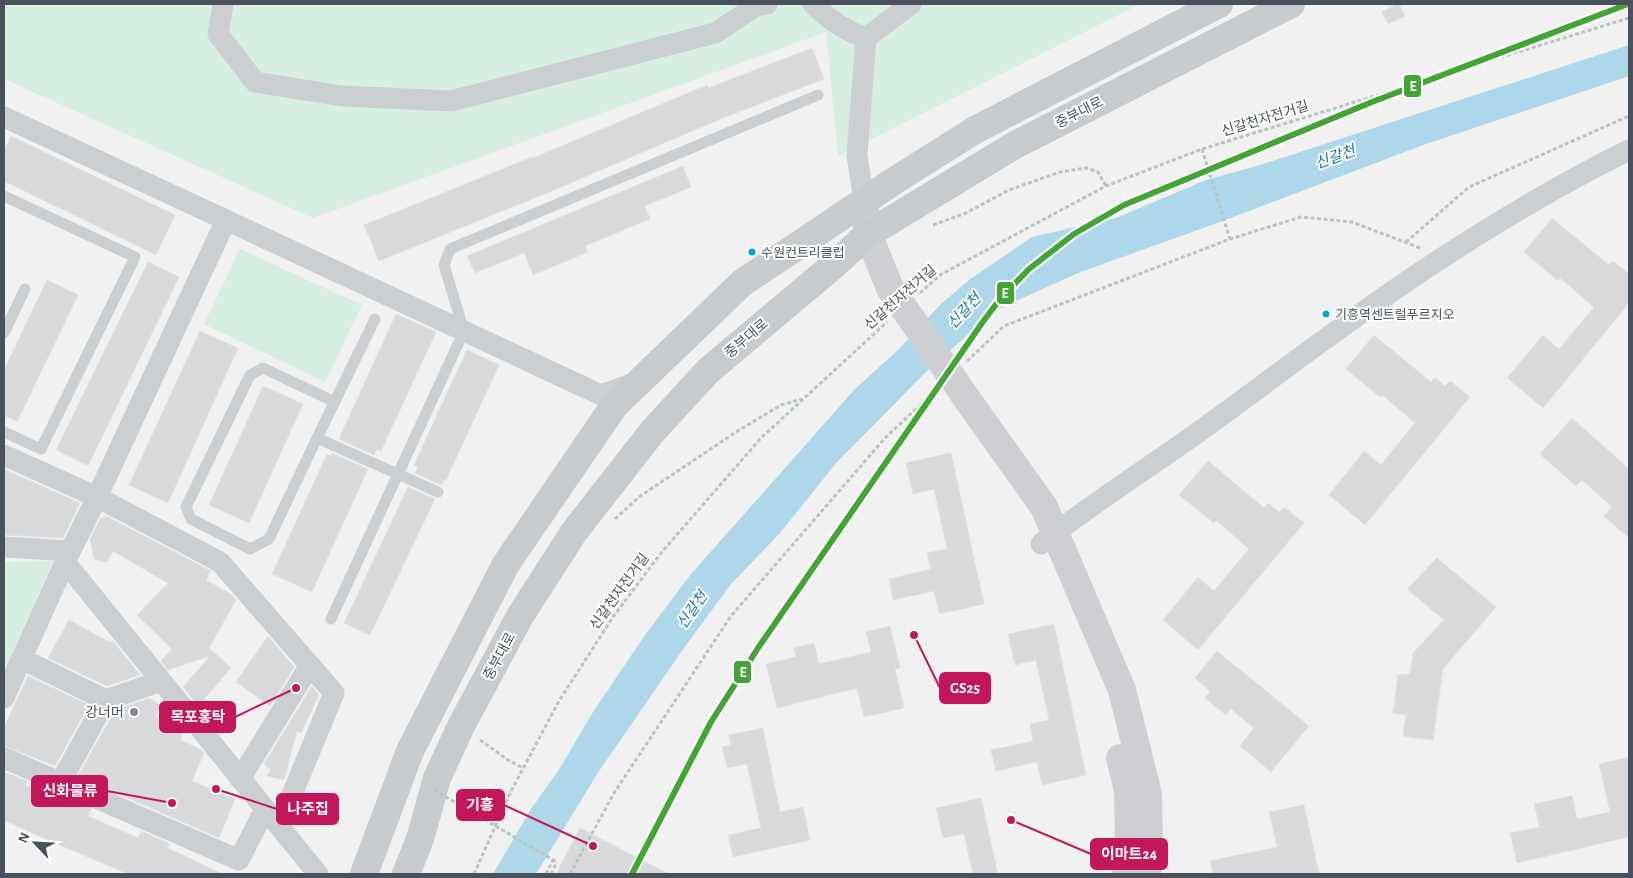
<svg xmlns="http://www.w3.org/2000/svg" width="1633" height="878" font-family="'Alegreya Sans','Noto Sans KR',sans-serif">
<rect width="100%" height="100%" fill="#f1f1f1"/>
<!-- green -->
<path fill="#d7eee2" d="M4,4H1140L838,156L826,32L313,218L4,79Z
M240,249L362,305L325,382L204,324Z
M53,561L4,672V562Z"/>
<!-- water -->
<path fill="#aed8e9" d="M1629,45V76L1426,144L1220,222L1078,273L996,310L929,369L837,462L780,533L731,584L684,648L599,771L536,874H493L531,809L560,768L593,712L645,635L691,574L855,389L899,349L941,304L969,280L1032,237L1116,218L1206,180L1257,166Z"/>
<!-- building -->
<path fill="#d8d9db" stroke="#e2e2e3" d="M1397,4H1399L1405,16L1388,24L1382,12Z
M812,48L824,79L723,118L547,193L379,261L364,225L532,157L533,158L707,85L708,88Z
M11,136L175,215L156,255L4,181V151Z
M683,166L691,187L645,206L650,219L585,246L588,252L533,275L524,253L475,273L467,256Z
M1552,218L1609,265L1613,261L1629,274V303L1543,408L1507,378L1543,335L1559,349L1594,307L1560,278L1558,281L1524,252Z
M148,262L179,277L88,466L56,450Z
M47,280L78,295L17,422L4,415V370Z
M396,314L436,332L381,451L377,449L374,455L339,439Z
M200,331L238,348L168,503L129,485Z
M1374,335L1431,382L1435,377L1445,386L1450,381L1470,397L1365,525L1329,495L1364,451L1381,465L1415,423L1382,395L1380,397L1346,369Z
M467,350L499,365L446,480L444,479L441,485L415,473L418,467L414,465Z
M263,386L303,404L249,523L209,505Z
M1572,418L1629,469V538L1604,516L1612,507L1582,480L1576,486L1540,454Z
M332,453L368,469L312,592L272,574L327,454L331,456Z
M951,453L984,604L939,614L934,591L893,600L889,579L931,569L927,553L947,549L934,489L913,494L906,463Z
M1208,461L1264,508L1268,503L1279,512L1284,507L1304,523L1198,650L1163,620L1198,577L1214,591L1249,549L1216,520L1214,523L1179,495Z
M4,469L80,503L63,538L4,535Z
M408,487L435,499L370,635L344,623Z
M106,516L211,571L206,580L231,594L236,600L209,648L231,668L198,706L183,687L210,656L168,670L161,661L172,649L137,615L168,583L113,551L107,562L94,559L90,539L100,519Z
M1437,558L1496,607L1443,669L1433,740L1403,736L1406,715L1393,713L1398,675L1410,674L1413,653L1444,620L1407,589Z
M69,620L111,643L112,640L140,675L107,686L48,658Z
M1054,624L1086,775L1042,785L1037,762L996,771L991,750L1033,741L1030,724L1049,720L1036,660L1015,665L1008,634Z
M890,626L900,668L895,669L904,708L864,717L857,688L777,708L766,664L796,657L794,648L814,643L819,664L871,652L866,632Z
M268,636L294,667L270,706L236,682Z
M1217,651L1309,726L1271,772L1240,746L1254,728L1231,709L1226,715L1205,698L1210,691L1195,678Z
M28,676L89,705L55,766L4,746V728Z
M312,686L319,695L301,733L297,731L284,780L267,776L271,770L264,764Z
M149,698L161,706L155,717L184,729L180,740L200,749L204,753L192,781L235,799L219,838L78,776L115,710Z
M763,728L780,812L803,807L810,840L733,857L728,835L761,828L747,764L727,768L722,747L731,745L729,735Z
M1629,757V837L1517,863L1510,833L1540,827L1534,804L1572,796L1577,819L1610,812L1599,764Z
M4,772L27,781L25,785L61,802L63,797L91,809L88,816L138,838L141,831L170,844L168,848L222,874H128L34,834L4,820Z
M981,798L998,874H973L964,834L943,838L936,808Z
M1304,805L1319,874H1213L1210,861L1277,847L1269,812Z
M580,828L669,874H556Z"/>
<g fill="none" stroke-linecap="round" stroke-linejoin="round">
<!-- path -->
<path stroke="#bac5c2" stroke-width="3" stroke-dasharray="4 2.5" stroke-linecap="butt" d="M1202,149L1230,239
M933,225L966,213L1009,190L1060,172L1086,168L1098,172L1106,186
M1406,242L1469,187L1629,116
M920,293L940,275L1106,186L1202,149L1629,18
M967,361L1004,326L1230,239L1301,217L1352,222L1420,248
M615,519L639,497L736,432L781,405L802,399
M480,740L508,760L523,768
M474,874L510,793L559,701L613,617L661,553L761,438L887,322
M546,874L553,860
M551,874L557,862
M570,874L614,793L731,616L885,438L935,391"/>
<!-- lane -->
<path stroke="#cccfd1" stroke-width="11" d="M4,196L135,257L41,449L4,432
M375,319L317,438L438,492
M4,333L25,289
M317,438L269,539L250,549L191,519L186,507L250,375L263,368L335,402
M331,619L464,331L444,265L450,249L818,95"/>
<!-- street -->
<path stroke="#cccfd1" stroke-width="21" d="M223,4L218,34L255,82L342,96L451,101L715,33L756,6L767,4
M813,4C828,19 846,31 866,38
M4,117L226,220
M864,201L857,155L866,38L911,4
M4,455L97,497L220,562L334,693L279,826
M1041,544C1095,501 1155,464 1211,423C1249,396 1286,367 1324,340C1419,270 1524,202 1629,150
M4,547L70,551
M65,562L97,497L226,220L601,395L635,383
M22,659L106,700L60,783
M4,698L65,562L318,874
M106,700L161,681
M4,758L239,860L265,809
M240,779L310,665"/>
<!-- secondary -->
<path stroke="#cdcfd2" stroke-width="28" d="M864,201L868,234L890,288
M974,409L1044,507L1122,690L1148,794L1149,856L1147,874
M1120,758L1128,790L1129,848L1126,874"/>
<!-- primary -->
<path stroke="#c8cbce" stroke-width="28" d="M364,874L410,751L506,564L614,406L742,283L894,181L975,130L1219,4
M406,874L420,839L437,778L461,726L520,616L574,532L652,432L708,371L834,265L868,234L1015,145L1291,4"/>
<!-- path-bridge -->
<path stroke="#bac5c2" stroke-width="3" stroke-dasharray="4 2.5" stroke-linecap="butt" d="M434,790L557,862"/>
<!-- secondary-bridge -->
<path stroke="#cdcfd2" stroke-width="28" d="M890,288L974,409"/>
<defs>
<path id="rail-1" d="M632,874L711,722L758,648L982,323L1000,299L1029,269L1074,234L1124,205L1372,102L1628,4"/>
</defs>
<!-- rail-1 casing -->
<use href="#rail-1" stroke="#fff" stroke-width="10"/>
<!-- rail-1 -->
<use href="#rail-1" stroke="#44a436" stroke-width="6"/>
</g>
<!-- markers -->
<g fill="#00a9ce" stroke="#fff" stroke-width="2">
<circle cx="752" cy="252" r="4.5"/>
<circle cx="1326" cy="314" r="4.5"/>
</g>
<circle fill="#848990" stroke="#fff" stroke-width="2" cx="134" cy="712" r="5"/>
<g text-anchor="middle" stroke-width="4" stroke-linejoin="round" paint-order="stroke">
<!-- bus labels -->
<g font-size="13" fill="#49515c" stroke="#fff" text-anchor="start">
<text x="761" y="257">수원컨트리클럽</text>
<text x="1335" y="319">기흥역센트럴푸르지오</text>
</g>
<!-- street labels -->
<g font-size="14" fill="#49515c" stroke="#fff">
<text transform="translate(1079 112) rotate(-27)" y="5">중부대로</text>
<text transform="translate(1265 118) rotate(-17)" y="5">신갈천자전거길</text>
<text transform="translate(900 297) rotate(-41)" y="5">신갈천자전거길</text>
<text transform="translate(746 338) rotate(-40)" y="5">중부대로</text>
<text transform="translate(619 591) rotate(-54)" y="5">신갈천자전거길</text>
<text transform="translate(499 656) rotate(-62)" y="5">중부대로</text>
</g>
<!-- poi labels -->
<g font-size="14" fill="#49515c" stroke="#fff" text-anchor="end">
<text x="124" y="717">강너머</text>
</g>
<!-- water labels -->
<g font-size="15" font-style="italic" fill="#1877a0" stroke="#fff">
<text transform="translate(1335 157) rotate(-20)" y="5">신갈천</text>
<text transform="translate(964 311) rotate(-47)" y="5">신갈천</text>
<text transform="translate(692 610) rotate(-55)" y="5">신갈천</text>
</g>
</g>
<!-- callouts -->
<path fill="none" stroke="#c2185b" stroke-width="2" d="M914 635L940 688M296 688L235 717M172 803L107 791M593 846L504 805M216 789L277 809M1011 820L1091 854"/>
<g fill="#c2185b" stroke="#fff" stroke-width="2">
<circle cx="914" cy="635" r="5"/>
<circle cx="296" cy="688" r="5"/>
<circle cx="172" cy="803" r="5"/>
<circle cx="593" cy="846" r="5"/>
<circle cx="216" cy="789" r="5"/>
<circle cx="1011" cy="820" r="5"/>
</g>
<g fill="#c2185b" stroke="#c2185b" stroke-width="2">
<rect x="940" y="673" width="50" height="30" rx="5"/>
<rect x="160" y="702" width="75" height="30" rx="5"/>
<rect x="32" y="776" width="75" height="30" rx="5"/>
<rect x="457" y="790" width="47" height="30" rx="5"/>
<rect x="277" y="794" width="61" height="30" rx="5"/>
<rect x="1091" y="839" width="76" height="30" rx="5"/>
</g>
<g font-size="15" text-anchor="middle" font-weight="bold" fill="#fff">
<text x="965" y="693">GS25</text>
<text x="198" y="722">목포홍탁</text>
<text x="70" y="796">신화물류</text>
<text x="480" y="810">기흥</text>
<text x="308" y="814">나주집</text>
<text x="1129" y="859">이마트24</text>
</g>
<g stroke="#fff" stroke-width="2">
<rect x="1403" y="74" width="19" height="24" rx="5" fill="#44a436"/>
<rect x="996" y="281" width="19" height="24" rx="5" fill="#44a436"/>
<rect x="733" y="660" width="19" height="24" rx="5" fill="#44a436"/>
</g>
<g font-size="14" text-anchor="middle" font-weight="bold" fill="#fff">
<text x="1413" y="91">E</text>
<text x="1005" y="298">E</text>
<text x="743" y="677">E</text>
</g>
<!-- border -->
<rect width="1633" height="878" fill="none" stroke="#49515c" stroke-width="10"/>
<!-- north arrow -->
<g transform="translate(35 843) rotate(295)" stroke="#ffffff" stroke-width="4" paint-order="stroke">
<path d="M0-4L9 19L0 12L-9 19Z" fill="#49515c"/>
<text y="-8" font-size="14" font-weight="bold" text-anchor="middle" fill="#49515c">N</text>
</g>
</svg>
